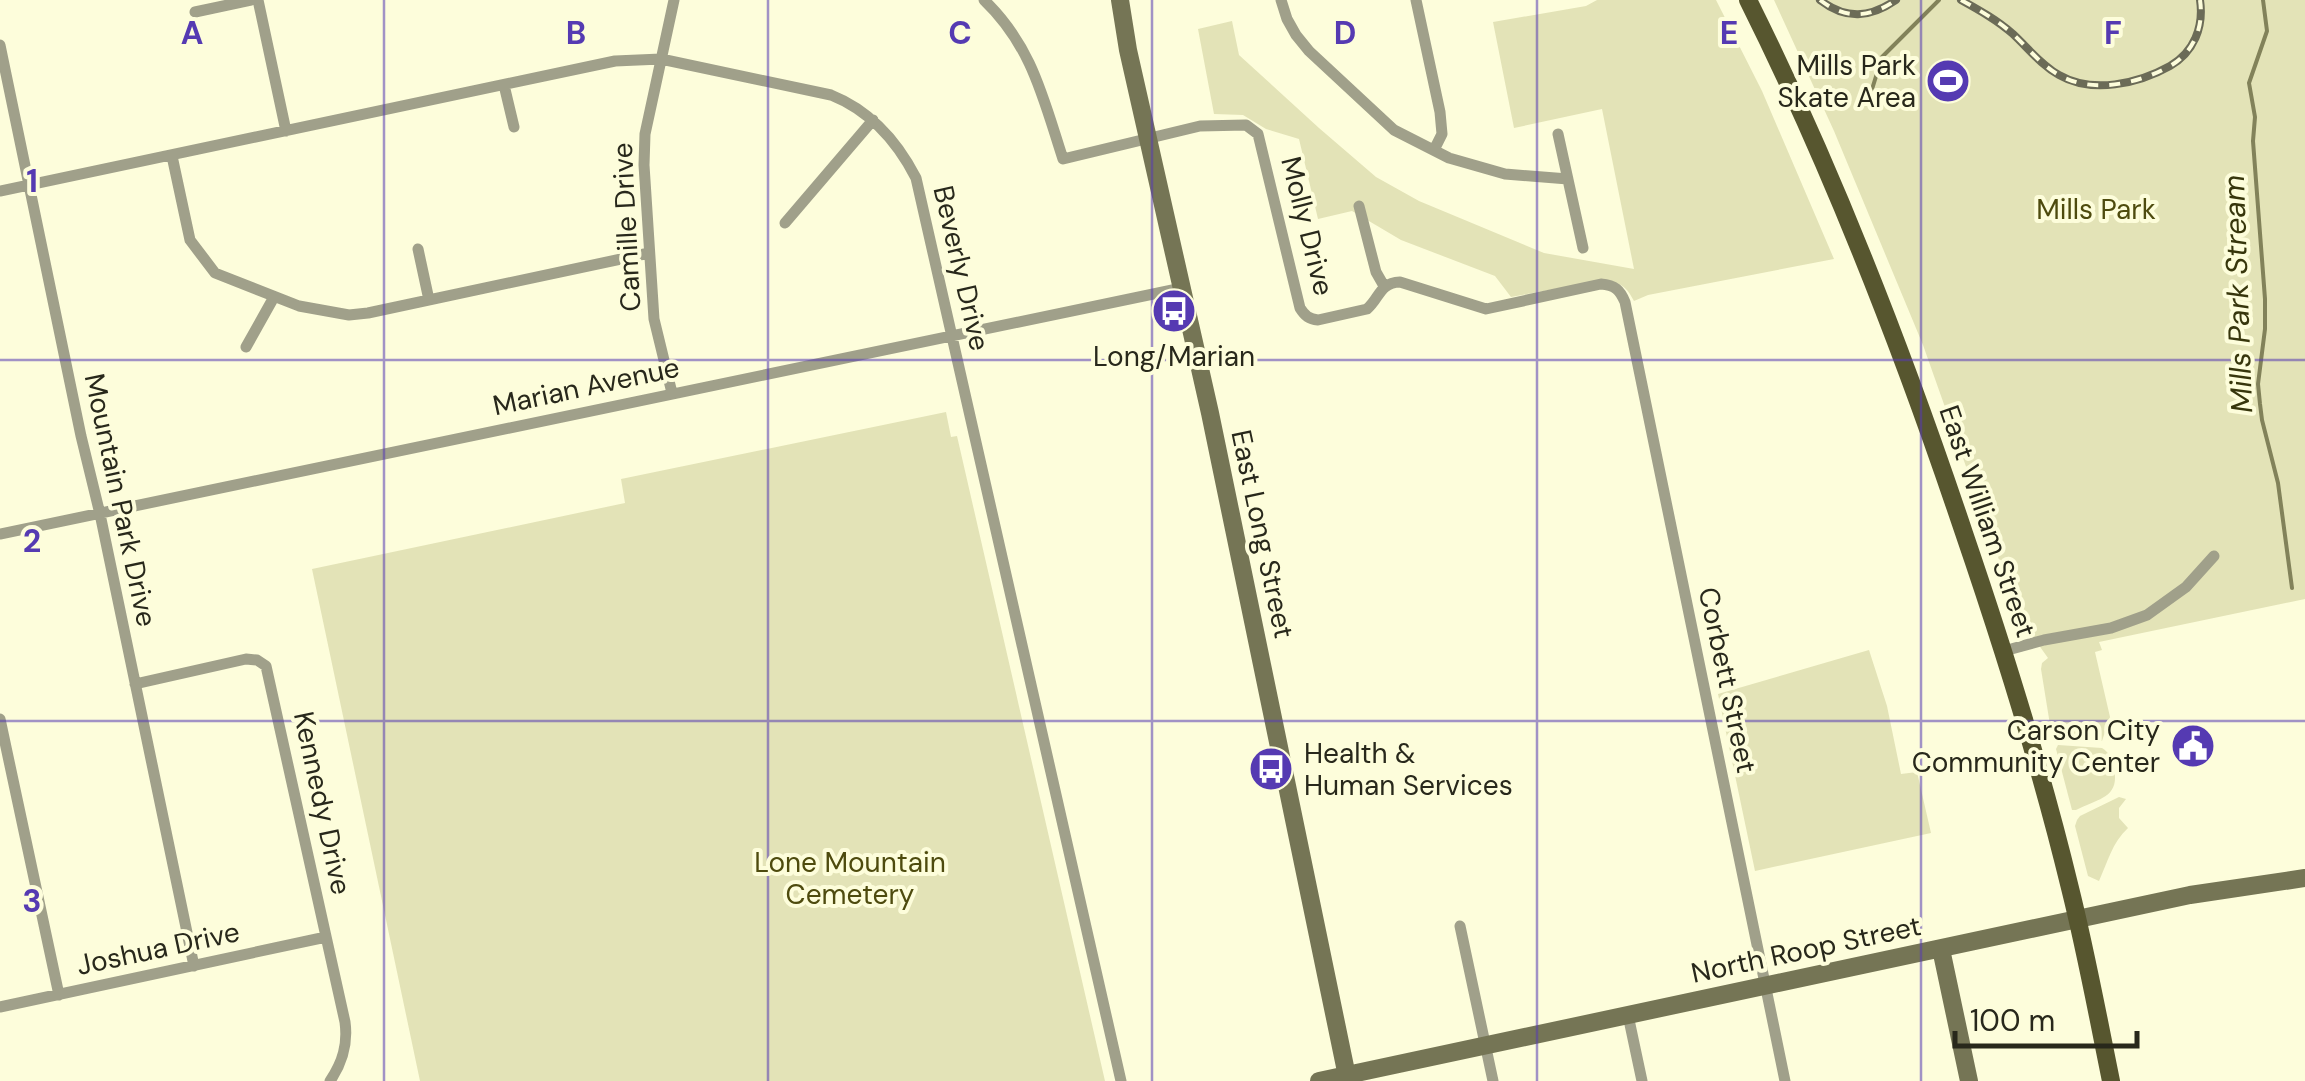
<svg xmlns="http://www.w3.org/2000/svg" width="2305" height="1081" font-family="'DM Sans',sans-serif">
<rect width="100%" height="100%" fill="#fdfddb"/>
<!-- green -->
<path fill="#e3e3b7" d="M1597,0H1716L1762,91L1834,259L1648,295L1634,301C1627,287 1620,282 1604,280L1511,297L1495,276L1401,240L1352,211L1318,219L1299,139L1266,129L1243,115L1214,114L1198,29L1232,21L1239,55L1319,128L1376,177L1419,201L1544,253L1634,269L1602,109L1514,128L1493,22L1586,6Z
M1774,0H2305V599L2099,642L2102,650L2095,652L2110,717L2102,741L2061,740L2051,731L2041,669L2042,663L2048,658L2026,627L2015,605L1923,345L1834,131Z
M946,412L951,437L957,436L1105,1081H420L312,569L625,503L621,479Z
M1869,650L1887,706L1901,774L1917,772L1931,833L1755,871L1718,694Z
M2058,745L2102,748C2111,754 2111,758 2114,768C2120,798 2099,798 2076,810H2072L2056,749Z
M2119,797L2126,799L2119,808V818L2128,828C2112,843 2108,861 2099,881L2088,876L2075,826L2077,820L2080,816Z"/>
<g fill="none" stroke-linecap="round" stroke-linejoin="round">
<!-- stream -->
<path stroke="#82825a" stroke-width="4" d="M2263,0L2267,31L2249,83L2255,117L2253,141L2265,299V329L2258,384L2260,404L2262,420L2278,483L2292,588
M1869,99L1882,57L1939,0"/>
<!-- street -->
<path stroke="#a0a08a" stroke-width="11" d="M258,0L286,131
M984,0C1032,46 1043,98 1063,159L1200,126L1246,125L1258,134L1300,308C1305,316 1309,319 1318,320L1367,309C1380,298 1379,283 1400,282L1486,309L1601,284C1615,285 1620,290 1625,302L1785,1081
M1281,0L1287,19L1296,35L1309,51L1394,130L1449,158L1505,174L1568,179
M1416,0L1440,112L1442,134L1434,150
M195,12L251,0
M0,45L81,436L100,514L194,966
M504,85L514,127
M1558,134L1583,248
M172,156L190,240L215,273L299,306L349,315L368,313L649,253
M0,191L615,61L661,59L831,95C871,111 897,141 916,178L1121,1081
M1359,206L1376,272L1384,286
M785,223L873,120
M418,249L429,300
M246,347L274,297
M672,393L654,319L644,165L645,134L674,0
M0,534L1182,288
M2004,651L2044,640L2111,628L2147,615L2186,587L2214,556
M135,684L246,659L257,660L266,666L345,1022C348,1044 343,1062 330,1081
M0,719L59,995
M1460,926L1493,1081
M0,1007L326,937
M1628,1015L1642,1081"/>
<!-- secondary -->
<path stroke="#757555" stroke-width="18" d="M1120,0L1128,50L1210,413L1348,1081
M1941,949L1969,1081
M1319,1081L2190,895L2305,878"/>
<!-- primary -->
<path stroke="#57562f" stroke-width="18" d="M1748,0C1834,172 1903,351 1964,533C2004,650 2041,768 2070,888C2086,952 2098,1017 2111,1081"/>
<defs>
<path id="rail" d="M1820,0C1846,20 1870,18 1896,0
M1961,0C1979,10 1997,20 2013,34C2028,48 2041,65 2059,75C2092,94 2138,84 2170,66C2194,52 2204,27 2200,0"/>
</defs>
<!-- rail casing -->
<use href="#rail" stroke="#6b6b57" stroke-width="8"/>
<!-- rail -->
<use href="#rail" stroke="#fdfddb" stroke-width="4" stroke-dasharray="11" stroke-linecap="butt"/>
</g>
<!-- grid -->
<path fill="none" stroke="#553ab2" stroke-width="2.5" stroke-opacity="0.55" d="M384,0V1081M768,0V1081M1152,0V1081M1537,0V1081M1921,0V1081M0,360H2305M0,721H2305"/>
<!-- icons -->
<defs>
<symbol id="stadium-disc" viewBox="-11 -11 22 22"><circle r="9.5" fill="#553ab2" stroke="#fdfddb"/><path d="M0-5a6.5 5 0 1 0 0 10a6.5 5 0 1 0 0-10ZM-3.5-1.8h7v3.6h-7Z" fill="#fff"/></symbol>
<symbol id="bus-disc" viewBox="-11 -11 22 22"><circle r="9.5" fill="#553ab2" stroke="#fdfddb"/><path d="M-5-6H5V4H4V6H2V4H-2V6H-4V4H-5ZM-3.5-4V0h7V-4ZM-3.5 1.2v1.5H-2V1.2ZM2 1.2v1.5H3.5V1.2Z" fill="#fff"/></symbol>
<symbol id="civic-disc" viewBox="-11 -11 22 22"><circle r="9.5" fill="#553ab2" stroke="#fdfddb"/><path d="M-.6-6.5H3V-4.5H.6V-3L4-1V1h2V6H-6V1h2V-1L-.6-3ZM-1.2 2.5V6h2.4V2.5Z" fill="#fff"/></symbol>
</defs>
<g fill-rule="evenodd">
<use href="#stadium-disc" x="1923" y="56" width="50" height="50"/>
<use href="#bus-disc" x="1149" y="286" width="50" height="50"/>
<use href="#civic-disc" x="2168" y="721" width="50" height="50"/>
<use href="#bus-disc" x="1246" y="744" width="50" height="50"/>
</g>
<g text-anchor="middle" stroke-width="8" stroke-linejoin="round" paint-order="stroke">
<!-- poi labels -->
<g font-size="28" fill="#28281b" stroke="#fdfddb" text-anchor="end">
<text x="1916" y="75">Mills Park<tspan x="1916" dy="32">Skate Area</tspan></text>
<text x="1174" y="366" text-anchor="middle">Long/Marian</text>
<text x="2160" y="740">Carson City<tspan x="2160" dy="32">Community Center</tspan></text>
<text x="1304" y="763" text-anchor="start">Health &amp;<tspan x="1304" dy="32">Human Services</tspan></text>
</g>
<!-- park labels -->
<g font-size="28" fill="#4e4b0e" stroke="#fdfddb">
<text x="2096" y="219">Mills Park</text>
<text x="850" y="872">Lone Mountain<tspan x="850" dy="32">Cemetery</tspan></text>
</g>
<!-- street labels -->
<g font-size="28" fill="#28281b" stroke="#fdfddb">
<text transform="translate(1308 226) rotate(76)" y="10">Molly Drive</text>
<text transform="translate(626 227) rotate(-93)" y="10">Camille Drive</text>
<text transform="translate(962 268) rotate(77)" y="10">Beverly Drive</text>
<text transform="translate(586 386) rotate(-12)" y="10">Marian Avenue</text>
<text transform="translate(121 500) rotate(78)" y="10">Mountain Park Drive</text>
<text transform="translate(1988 521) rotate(71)" y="10">East William Street</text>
<text transform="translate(1263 534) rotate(78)" y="10">East Long Street</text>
<text transform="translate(1728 680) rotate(78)" y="10">Corbett Street</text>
<text transform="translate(323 803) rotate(78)" y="10">Kennedy Drive</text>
<text transform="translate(158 948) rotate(-12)" y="10">Joshua Drive</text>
<text transform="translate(1806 949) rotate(-12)" y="10">North Roop Street</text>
</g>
<!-- water labels -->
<g font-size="30" font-style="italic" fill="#37360c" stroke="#fdfddb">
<text transform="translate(2238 294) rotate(-92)" y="10">Mills Park Stream</text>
</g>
</g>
<g font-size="32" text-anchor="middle" font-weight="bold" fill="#553ab2" stroke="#fdfddb" stroke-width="8" stroke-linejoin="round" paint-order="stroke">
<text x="192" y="44">A</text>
<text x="576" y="44">B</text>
<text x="960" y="44">C</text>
<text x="1345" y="44">D</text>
<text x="1729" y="44">E</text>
<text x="2113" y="44">F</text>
<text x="32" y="192">1</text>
<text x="32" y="552">2</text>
<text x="32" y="912">3</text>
</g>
<!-- scale -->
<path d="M1955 1031v15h182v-15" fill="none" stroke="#28281b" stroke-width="5"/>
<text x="1970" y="1031" font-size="30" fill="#28281b" stroke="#fdfddb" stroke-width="8" paint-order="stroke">100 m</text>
</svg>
